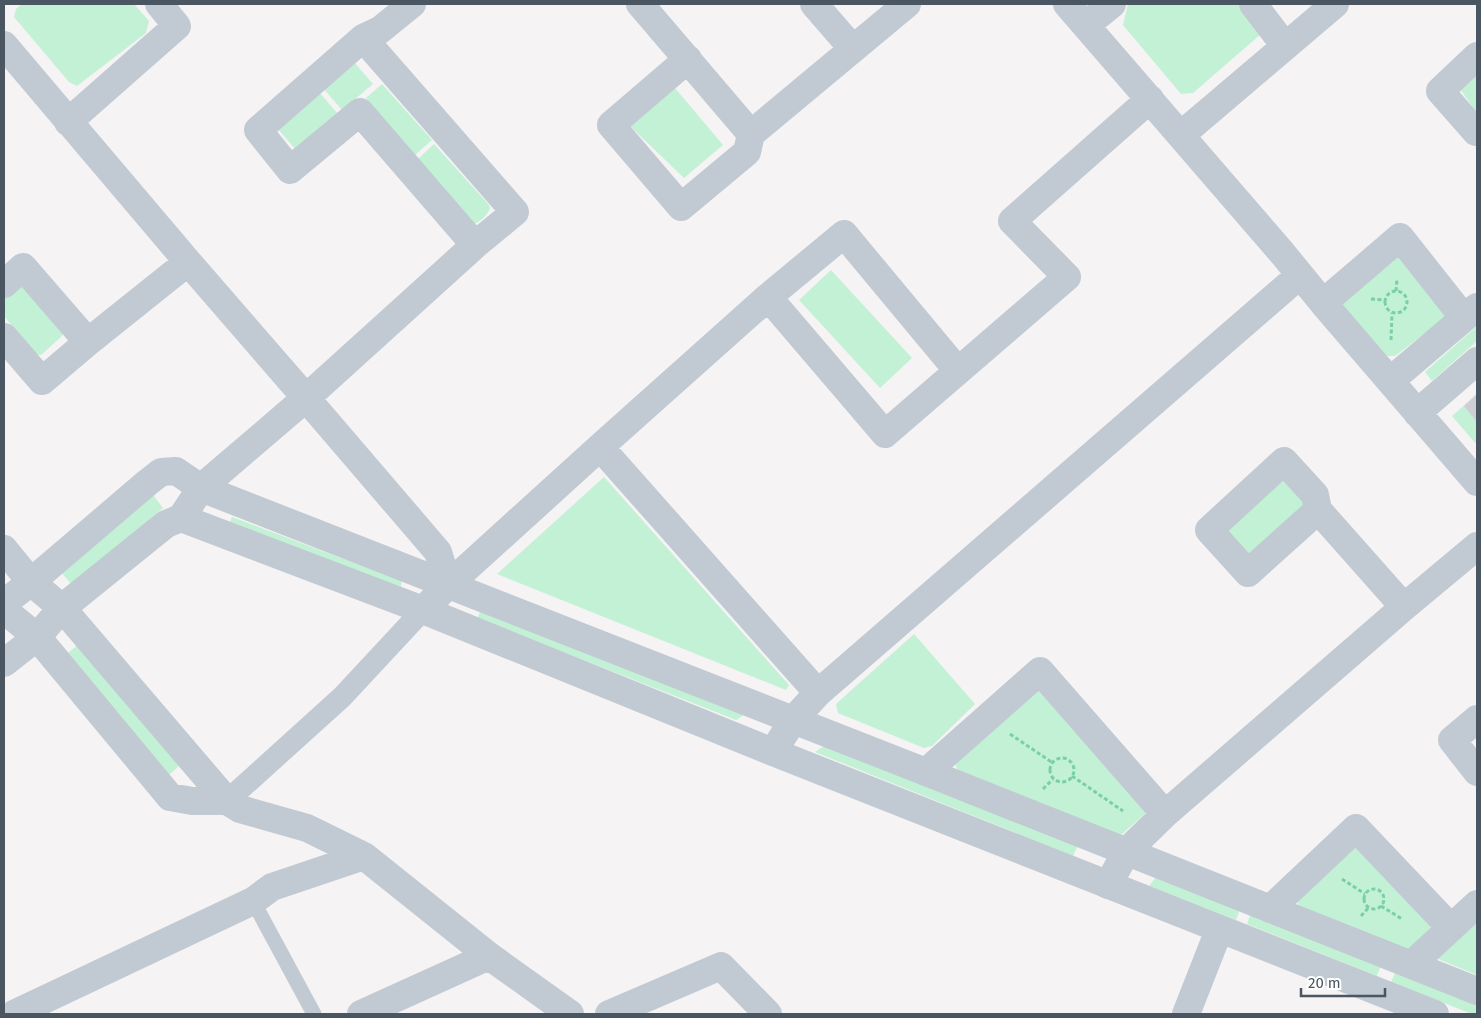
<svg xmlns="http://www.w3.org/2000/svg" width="1481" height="1018" font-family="'Fira Sans',sans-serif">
<rect width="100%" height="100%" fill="#f5f3f3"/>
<!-- green -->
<path fill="#c3f1d5" d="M22,4H134L149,21L146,33L77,86L69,82L14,17L16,9Z
M1128,4H1239L1261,34L1193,93L1181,94L1123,25Z
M354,62L373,84L342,110L323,88Z
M1477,69V110H1475L1460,89Z
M382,84L432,140L415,155L366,98Z
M675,88L723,145L684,178L630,126Z
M319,92L338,114L296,150L277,128Z
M434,144L489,205L490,208C488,215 481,221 474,224L418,159Z
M1394,250L1446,317L1395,356H1387L1342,305L1341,297Z
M831,270L912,358L880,388L799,300Z
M22,283L63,330L62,336L41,355L35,354L4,316V297Z
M1477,326V341L1432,381L1425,372Z
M1477,394V445L1452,416Z
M1278,473L1309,501L1252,561L1221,533Z
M604,477L789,685L786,690L497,574Z
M153,495L163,508L72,585L61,572Z
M232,517L402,581L400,589L229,524Z
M481,610L747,713L736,720L477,618Z
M914,634L975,704L932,746L924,748L838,713L836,704Z
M80,643L181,764L169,775L68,653Z
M1036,686L1151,808L1120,836L957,770L954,757Z
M824,746L1078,845L1073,856L815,752Z
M1352,839L1432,928L1409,950L1299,908L1296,893Z
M1157,876L1240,909L1236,920L1149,886Z
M1251,913L1381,965L1377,976L1247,924Z
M1477,914V975L1438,959Z
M1396,971L1477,1004V1014H1472L1391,982Z"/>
<!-- building -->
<path fill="#cdcfd5" stroke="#d7d9de" d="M1477,394V422L1464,406Z"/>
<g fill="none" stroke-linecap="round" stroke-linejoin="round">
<!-- path -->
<path stroke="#7ad0a6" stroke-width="3" stroke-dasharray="4 2.5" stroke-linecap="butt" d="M1396,291L1397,279
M1385 302a11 11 0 1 1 22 0a11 11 0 1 1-22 0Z
M1371,299L1385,300
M1391,340L1392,313
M1010,734L1053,763
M1050 770a12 12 0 1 1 24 0a12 12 0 1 1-24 0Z
M1072,776L1123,811
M1043,789L1053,779
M1342,879L1365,894
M1364 899a10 10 0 1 1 20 0a10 10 0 1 1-20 0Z
M1381,906L1402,919
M1361,916L1369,907"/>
<!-- service -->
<path stroke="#c1cad2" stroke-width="15" d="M253,901L314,1014"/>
<!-- pedestrian -->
<path stroke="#c1cad2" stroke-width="22" d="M227,801L342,697L423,610"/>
<!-- minor -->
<path stroke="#c1cad2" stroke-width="28" d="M412,4L380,30L363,38L258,130L290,170L360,112L475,245
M640,4L751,134
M814,4L853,49
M1067,4L1283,254L1323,303L1477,482
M1253,4L1285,46
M1086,25L1112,4
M4,45L188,262L306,398L438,552L448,585
M1477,56L1440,91L1476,132L1477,131
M688,59L611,125L681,207L747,152L751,134L907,4
M68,122L177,26L159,4
M1181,135L1335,4
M4,284L23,267L88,342L42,381L4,337
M768,297L844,234L958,371
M1323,303L1400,237L1464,318
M88,342L188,262
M1390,381L1477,307
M1417,413L1477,361
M600,447L818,693
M1318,510L1248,573L1209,530L1284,461L1315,495L1318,510L1404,607
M181,518L201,488L306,398L475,245L515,212L363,38
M4,549L31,582L62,608L227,801L240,809L307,828L364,856L489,956L570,1014
M4,610L37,637L170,797L192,801H227
M423,610L448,585L600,447L768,297L885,434L1067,277L1012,221L1150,99
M1477,719L1452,740L1477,772
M773,752L793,720L818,693L1300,275
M926,772L1040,671L1165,814
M1108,885L1126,852L1165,814L1404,607L1477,546
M1270,909L1356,828L1451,928
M1412,964L1477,904
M14,1014L253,901L272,887L364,856
M361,1014L489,956
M609,1014L721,966L768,1014
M1186,1014L1219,930"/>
<!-- tertiary -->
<path stroke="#c1cad2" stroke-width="28" d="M4,603L31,582L147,483L161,472L176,471L201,488L926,772L1477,991
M4,663L37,637L62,608L166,524L181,518L423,610L773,752L1435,1014"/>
</g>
<!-- border -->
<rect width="1481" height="1018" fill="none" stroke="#4a5661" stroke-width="10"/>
<!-- scale -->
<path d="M1301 988v8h84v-8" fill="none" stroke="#4a5661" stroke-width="2.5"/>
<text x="1308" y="988" font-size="15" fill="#4a5661" stroke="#ffffff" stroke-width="4" paint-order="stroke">20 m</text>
</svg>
